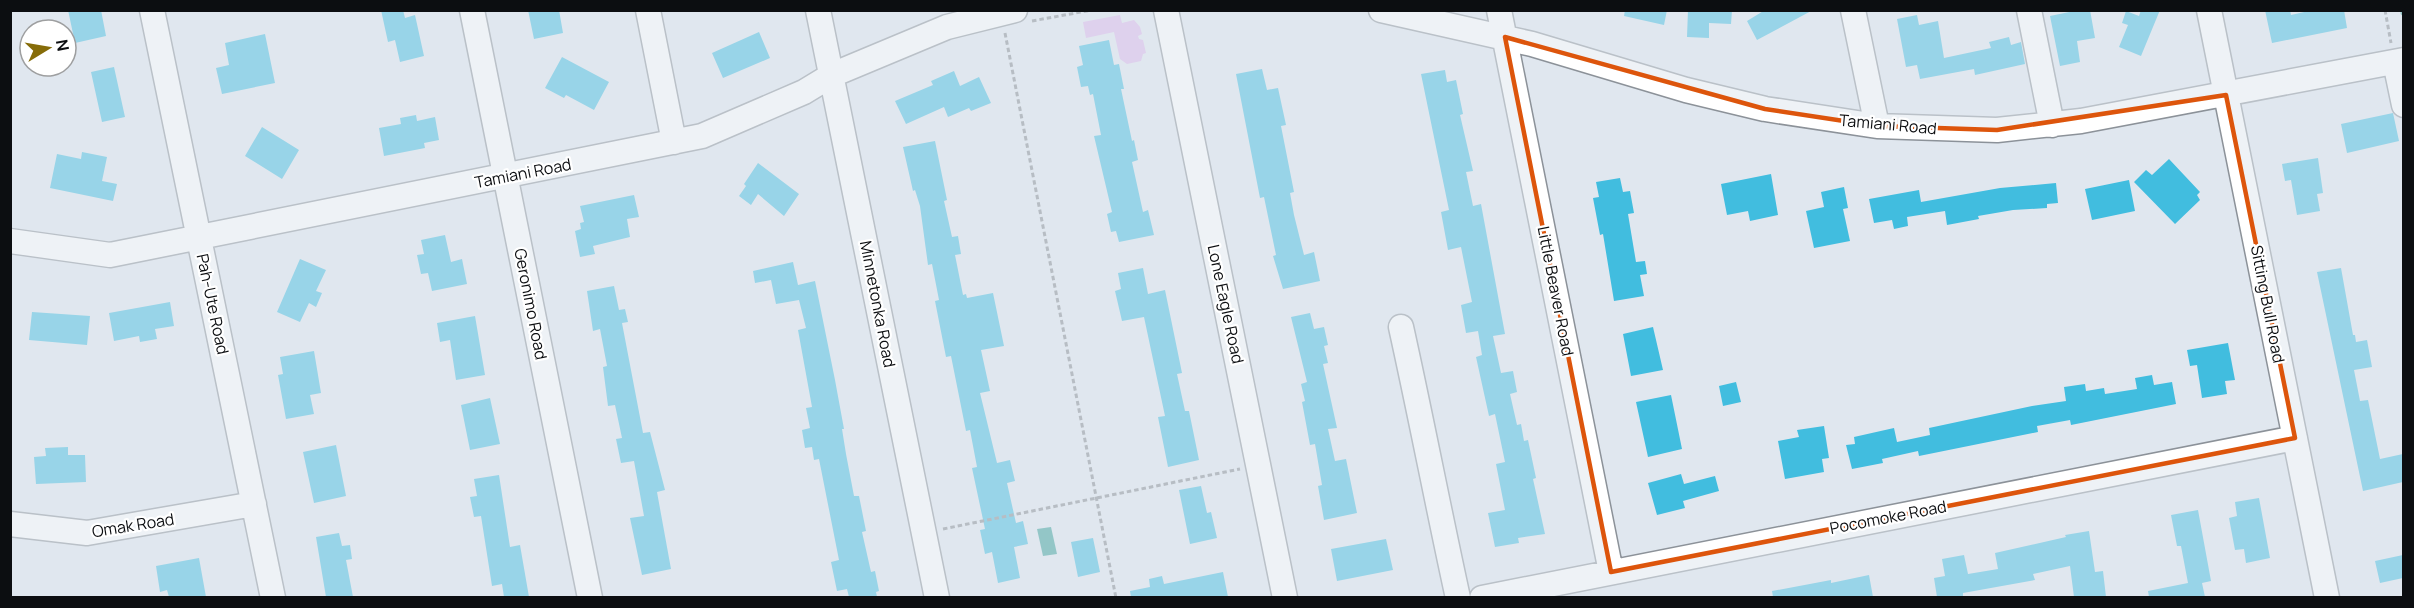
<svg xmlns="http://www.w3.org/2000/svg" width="2414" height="608" font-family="Manrope,sans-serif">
<rect width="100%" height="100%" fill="#e0e7ef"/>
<!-- green -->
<path fill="#dcb5eb" d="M1120,15L1122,23L1134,20L1140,27L1142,34L1138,36L1139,39L1143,40L1146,53L1143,54L1141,61L1127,64L1120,59L1114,32L1086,38L1083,22Z"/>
<!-- water -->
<path fill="#379e97" d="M1051,527L1057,554L1043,556L1037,529Z"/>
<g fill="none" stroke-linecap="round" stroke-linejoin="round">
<!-- stream -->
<path stroke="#379e97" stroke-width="5" d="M2403,13L2404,12"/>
</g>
<!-- building -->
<path fill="#41bddf" d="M68,10H101L106,36L75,43Z
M381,10H403L405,18L415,15L424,56L400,62L395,40L388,42Z
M528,10H559L563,33L534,39Z
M1625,10H1667L1664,25L1624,16Z
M1688,10H1732L1731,24L1709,23V38L1687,37Z
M1765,10H1813L1757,40L1747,21Z
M2079,10H2090L2095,38L2077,41L2080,62L2060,66L2050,16Z
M2141,10H2160L2141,56L2119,47L2128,25L2122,23L2126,11L2139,16Z
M2265,10H2290L2291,15L2313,10H2344L2347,28L2272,43Z
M1917,15L1919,25L1938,21L1944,58L1991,48L1989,42L2009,37L2011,45L2021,42L2025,64L1975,75L1974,69L1920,79L1917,65L1906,67L1897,19Z
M759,32L770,58L723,78L712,53Z
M265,34L275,83L222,94L216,68L229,65L225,43Z
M1109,40L1114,65L1119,64L1124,89H1121L1132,141L1134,140L1138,160L1132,162L1143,212L1148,210L1154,235L1119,242L1116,231L1111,232L1107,214L1112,212L1094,136L1101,135L1093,94L1090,95L1088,86L1081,87L1077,67L1083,65L1079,46Z
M562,57L609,82L594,110L566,95L564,98L545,88Z
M114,67L125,117L102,122L91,72Z
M1262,69L1267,90L1278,88L1286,125L1281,126L1294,192L1290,193L1294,215L1304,255L1314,252L1320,281L1283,289L1273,256L1276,255L1264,197L1260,198L1236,74Z
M1445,70L1447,82L1456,80L1463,114L1460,115L1473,171L1466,172L1473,206L1481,204L1505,334L1493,336L1501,373L1513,371L1517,392L1510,394L1517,425L1521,424L1524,441L1528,440L1536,478L1533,479L1545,534L1518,538L1519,543L1495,547L1488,513L1505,510L1496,464L1505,462L1495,414L1489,416L1476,357L1482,355L1478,331L1466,333L1461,305L1472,302L1461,247L1448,250L1441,212L1449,210L1421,74Z
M954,71L960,86L979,77L991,103L971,111L969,108L948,117L944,107L906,124L895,101L933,85L931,81Z
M2393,113L2399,141L2347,153L2341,124Z
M416,115L417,121L435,117L439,140L424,143L425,148L384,156L379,128L401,124L400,118Z
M262,127L299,150L282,179L245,156Z
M935,141L947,200L944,201L952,237L958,236L961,254L955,255L963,295L966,294L967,298L993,293L1004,346L981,350L990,391L980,393L997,463L1010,460L1015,481L1007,483L1016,523L1023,521L1028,544L1014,547L1020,578L998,583L992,552L985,554L980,530L985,529L972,468L977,467L970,430L966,431L951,356L946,357L935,301L939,300L932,264L928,265L920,206L915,190L913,191L903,147Z
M82,152L107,157L102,181L117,184L113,201L50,188L57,154L81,159Z
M2318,158L2323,193L2317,194L2320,211L2297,215L2291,180L2285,181L2282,164Z
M2169,159L2200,192L2197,195L2200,200L2175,224L2134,182L2146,170L2152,175Z
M758,163L799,194L784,216L758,194L751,205L739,196L746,186L744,184Z
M1771,174L1778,215L1750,221L1748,211L1727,215L1721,184Z
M1620,178L1623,192L1630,191L1634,213L1628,214L1636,262L1645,261L1647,274L1640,275L1644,296L1614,301L1603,234L1600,235L1593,198L1599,197L1596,182Z
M2129,180L2135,211L2092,220L2085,189Z
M2056,183L2058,203L2047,204V208L2013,210L1978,216L1979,219L1947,225L1945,211L1907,217L1908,226L1894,229L1892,220L1874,223L1869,199L1919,190L1921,202L2000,188Z
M1844,187L1848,208L1843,209L1850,241L1814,248L1806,211L1824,207L1821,192Z
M634,195L639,217L627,219L630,237L593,246L595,254L580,257L575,231L581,229L580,223L584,222L580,206Z
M445,235L451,262L462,259L467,284L432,291L428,273L421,274L417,255L424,254L421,240Z
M300,259L326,270L316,291L322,293L316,307L309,303L300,322L277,312Z
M793,262L798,285L815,281L835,380L844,429H842L846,454L854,496H859L866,531L862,532L871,572L875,571L879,591L876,592L877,597H849L847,589L837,591L831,562L839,560L819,459L814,460L812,447L805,448L802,430L810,428L806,408L812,407L798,330L806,328L799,300L776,304L771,280L755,283L753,271Z
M1143,268L1148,294L1165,290L1182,373L1177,374L1185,411H1189L1199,460L1168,467L1158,417L1165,416L1144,317L1122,321L1115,291L1121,289L1118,273Z
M2341,268L2353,335H2355L2356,342L2367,340L2372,367L2354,370L2360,401L2368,400L2380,459L2403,454V482L2363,491L2317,272Z
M614,286L619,310L625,309L628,322L622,323L643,433L650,432L665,490L657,492L671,569L642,575L630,518L644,516L634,461L621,463L616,439L622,438L615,405L608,406L603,367L607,366L600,329L593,331L587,291Z
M170,302L174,326L155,329L157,339L140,342L139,336L114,341L109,313Z
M32,312L90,316L87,345L29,340Z
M1310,313L1314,329L1324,327L1328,345L1324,346L1328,363L1323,364L1337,428L1328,429L1335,461L1346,459L1357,513L1324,520L1318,486L1322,485L1315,444L1310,445L1302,402L1305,401L1301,384L1307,382L1291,317Z
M475,316L485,375L456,380L450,340L440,342L437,323Z
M1653,327L1663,370L1631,376L1623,334Z
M2228,343L2235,380L2225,381L2227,394L2202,398L2197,365L2190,366L2187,350Z
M314,351L321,393L310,395L314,414L286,419L278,375L283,374L280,357Z
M2152,375L2154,385L2172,382L2176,404L2071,425L2070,420L2037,426L2038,432L1919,456L1918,451L1882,459L1883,463L1852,469L1846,445L1855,444L1854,437L1894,428L1897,442L1930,435L1929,428L2032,406L2066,401L2064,387L2085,384L2086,391L2104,388L2105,394L2137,389L2135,378Z
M1736,382L1741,402L1723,406L1719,386Z
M1671,395L1682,449L1648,457L1636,402Z
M490,398L500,444L470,450L461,405Z
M1824,426L1829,458L1822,459L1824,472L1785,479L1778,441L1799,437L1797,430Z
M336,445L346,496L314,503L303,452Z
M68,447V455H85L86,482L36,484L34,457L46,456L45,448Z
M1681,474L1684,484L1715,476L1719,491L1683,501L1685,508L1657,515L1648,483Z
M499,475L510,547L520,545L529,597H504L502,584L492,586L481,516L474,517L470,497L477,496L474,479Z
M1201,486L1207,513L1211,512L1217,538L1190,544L1179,490Z
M2259,498L2270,558L2246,563L2244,549L2235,550L2229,518L2237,516L2235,502Z
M2198,510L2211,581L2202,583L2205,597H2149L2148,591L2188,583L2181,546H2177L2171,515Z
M2089,531L2095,572L2103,571L2106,597H2074L2070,566L2033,574L2035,580L1963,593V597H1937L1934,578L1945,576L1942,559L1964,555L1968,574L1998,569L1995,553L2066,537L2065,535Z
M339,533L342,546L350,545L352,559L346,560L353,597H326L316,537Z
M1093,538L1100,572L1078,577L1071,542Z
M1386,539L1393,570L1337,581L1331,549Z
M2403,555V578L2380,583L2375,561Z
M199,558L206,597H169L167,590L160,592L156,566Z
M1223,572L1228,597H1131L1130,591L1150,587L1149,579L1162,576L1164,584Z
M1869,575L1873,597H1773L1772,591L1831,580V583Z"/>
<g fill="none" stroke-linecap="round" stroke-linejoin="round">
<defs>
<path id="minor" d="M152,10L273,598
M472,10L590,598
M648,10L674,142
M818,10L937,598
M1166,10L1285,598
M1381,10L1532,44L1686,90L1765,109L1877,126L1997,130L2081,121L2404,60
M1499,10L1611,572
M1853,10L1877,126
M2029,10L2052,125
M2209,10L2327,598
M2395,62L2404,105
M10,241L110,255L702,136L804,92L832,75L947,27L1015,10
M1401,327C1421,417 1438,507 1458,598
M10,524L87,533L254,504
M1482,598L2295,438"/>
</defs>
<!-- minor casing -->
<use href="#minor" stroke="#8c9299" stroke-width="27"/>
<!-- path -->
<path stroke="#868b90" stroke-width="3" stroke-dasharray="4.5 3" stroke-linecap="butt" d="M2385,10L2391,43
M1032,21L1092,10
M1005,33L1116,598
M943,529L1240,469"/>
<!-- minor -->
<use href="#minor" stroke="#fff" stroke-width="24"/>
</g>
<!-- marked area -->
<path d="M0 0H2414V608H0ZM1505,37L1765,109L1877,126L1997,130L2226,95L2295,438L1611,572Z" fill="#e0e7ef" fill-opacity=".55" fill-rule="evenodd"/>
<path fill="none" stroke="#dd550c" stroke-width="4.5" stroke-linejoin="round" d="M1505,37L1765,109L1877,126L1997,130L2226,95L2295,438L1611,572Z"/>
<g text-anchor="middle" stroke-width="4.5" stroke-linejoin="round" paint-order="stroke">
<!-- street labels -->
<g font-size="16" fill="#0c0e11" stroke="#fff">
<text transform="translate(1888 124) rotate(5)" y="6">Tamiani Road</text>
<text transform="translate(523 173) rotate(-11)" y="6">Tamiani Road</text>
<text transform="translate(1556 291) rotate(79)" y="6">Little Beaver Road</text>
<text transform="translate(213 304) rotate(78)" y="6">Pah-Ute Road</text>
<text transform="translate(531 304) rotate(79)" y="6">Geronimo Road</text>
<text transform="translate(878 304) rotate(79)" y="6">Minnetonka Road</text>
<text transform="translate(1226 304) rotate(78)" y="6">Lone Eagle Road</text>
<text transform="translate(2268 304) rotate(79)" y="6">Sitting Bull Road</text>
<text transform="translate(1888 517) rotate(-11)" y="6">Pocomoke Road</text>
<text transform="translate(133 525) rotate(-9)" y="6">Omak Road</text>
</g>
</g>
<!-- border -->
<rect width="2414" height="608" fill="none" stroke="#0c0e11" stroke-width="24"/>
<!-- north arrow -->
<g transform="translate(48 48) rotate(79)"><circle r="28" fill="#ffffff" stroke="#9e9fa0" stroke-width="1.5"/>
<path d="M0-4.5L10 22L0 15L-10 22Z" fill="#866c09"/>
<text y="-9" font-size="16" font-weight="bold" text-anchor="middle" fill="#0c0e11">N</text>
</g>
</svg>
